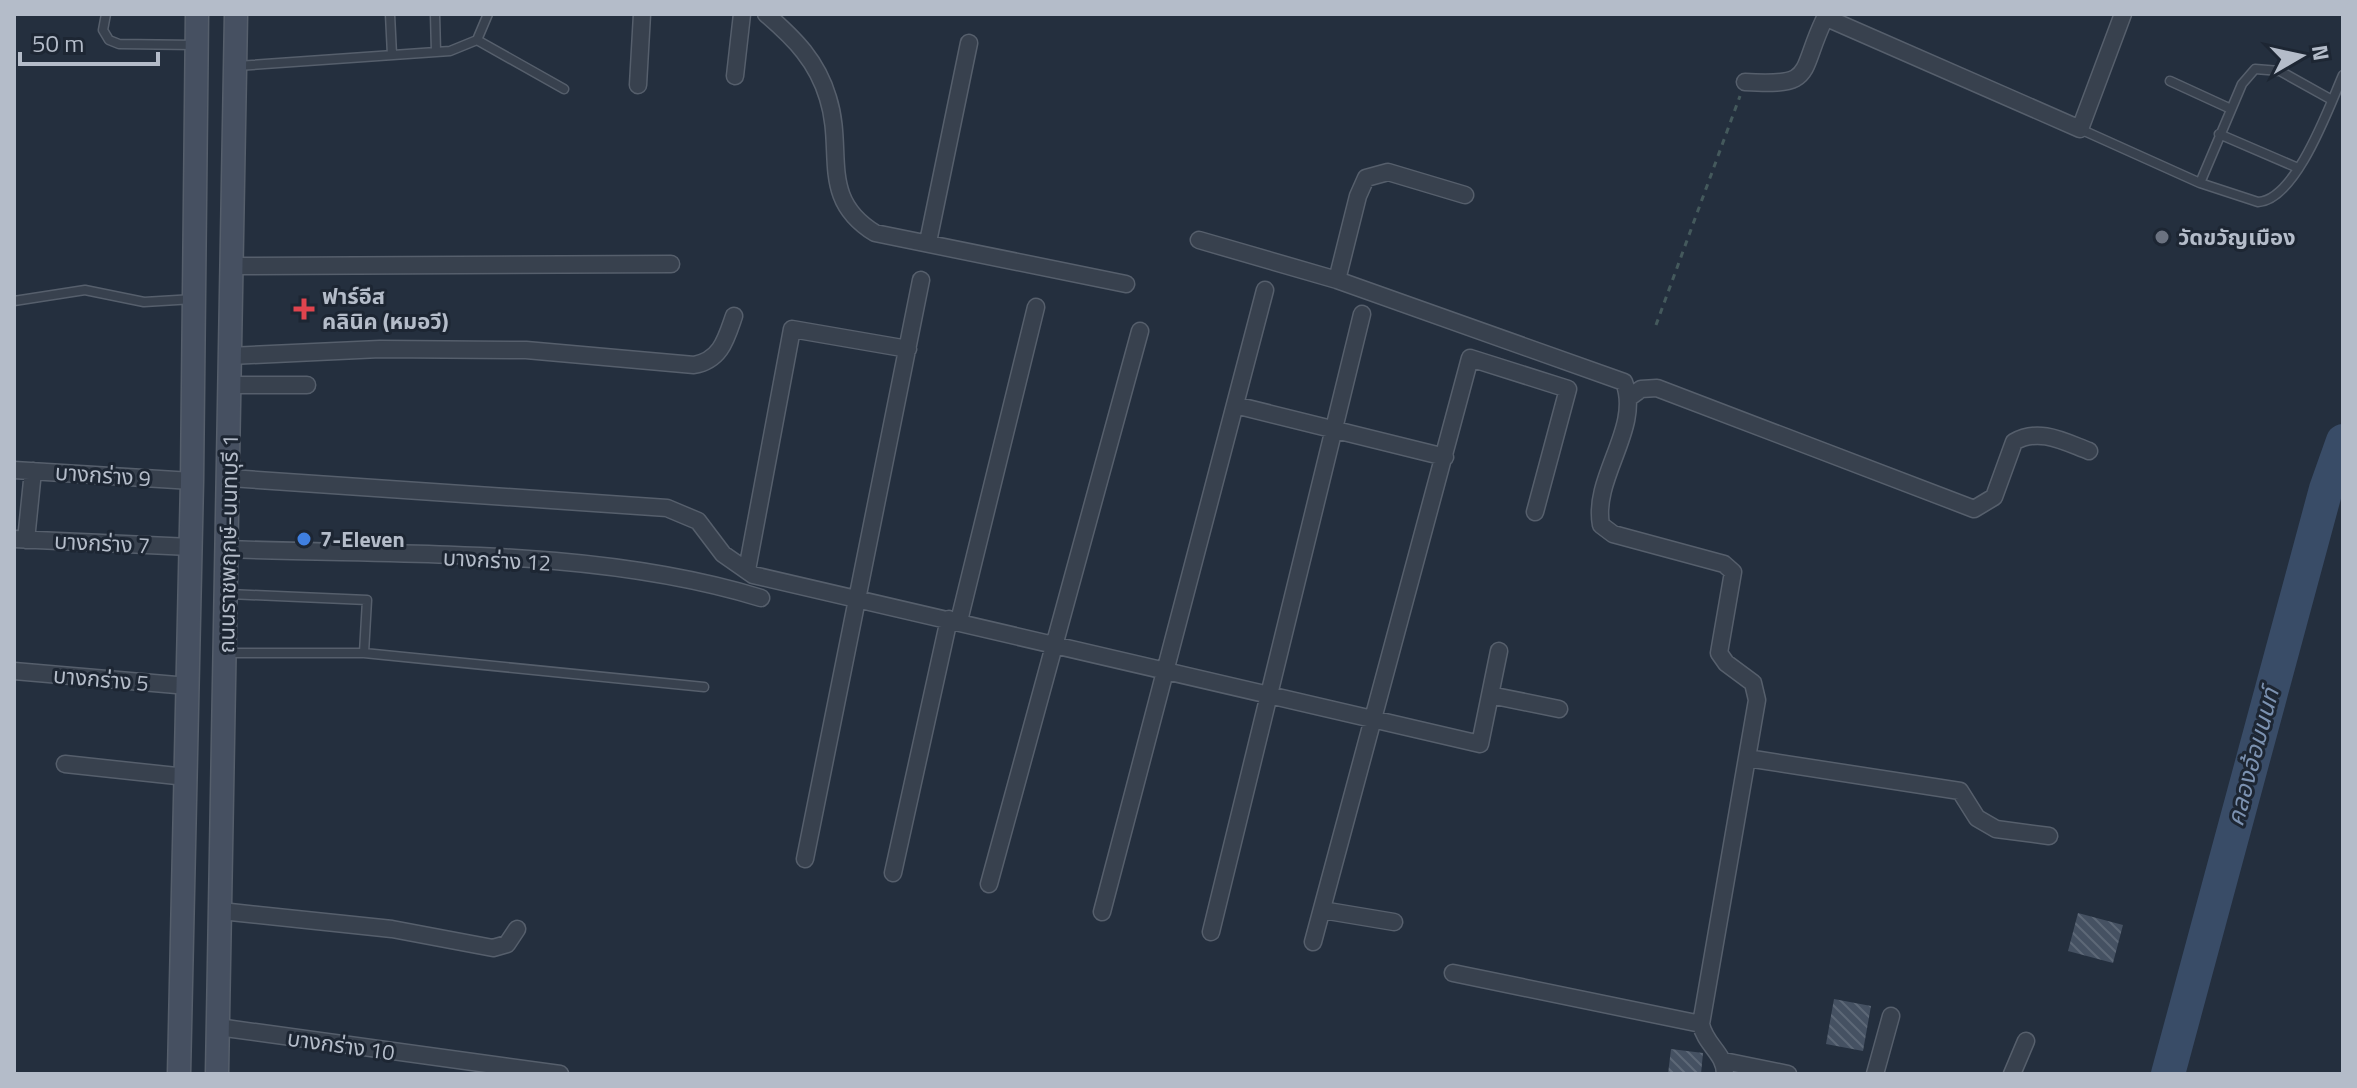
<svg xmlns="http://www.w3.org/2000/svg" width="2357" height="1088" font-family="'Titillium Web','Noto Sans Thai',sans-serif">
<defs>
<pattern id="building-back-hatch" width="6" height="6" patternUnits="userSpaceOnUse" patternTransform="scale(2)"><rect width="6" height="6" fill="#455162"/><path d="M-1 5l2 2M0 0l6 6M5-1l2 2" fill="none" stroke="#5d6877"/></pattern>
</defs>
<rect width="100%" height="100%" fill="#242f3e"/>
<g fill="none" stroke-linecap="round" stroke-linejoin="round">
<!-- river -->
<path stroke="#394c67" stroke-width="34" d="M2168,1074L2326,489L2343,441"/>
</g>
<!-- building -->
<path fill="url(#building-back-hatch)" d="M2078,913L2123,925L2113,963L2068,951Z
M1834,999L1871,1006L1863,1051L1826,1044Z
M1671,1049L1703,1053L1701,1074H1668Z"/>
<g fill="none" stroke-linecap="round" stroke-linejoin="round">
<defs>
<path id="service" d="M106,14L103,30L109,40L119,44L195,45
M390,14L392,55
M435,14L436,52
M477,40L564,89
M237,66L450,51L477,40L488,14
M2170,81L2231,109
M2080,129L2200,183L2258,202C2296,200 2329,107 2343,75
M2219,134L2298,168
M2200,183L2242,84L2255,69L2280,71L2332,100
M14,301L85,290L144,302L194,299
M228,653H364L367,600L229,594
M364,653L704,687"/>
<path id="minor" d="M766,14C795,39 817,61 828,98C845,152 818,198 875,233L1126,284
M735,76L742,14
M1745,82C1816,86 1798,75 1824,20L1829,19L2080,129L2123,14
M638,85L642,14
M1199,240L1337,280L1358,196L1366,178L1388,172L1465,195
M928,242L969,43
M232,266L671,264
M1337,280L1624,382C1642,428 1592,477 1601,525L1613,534L1724,564L1733,572L1719,653L1726,663L1753,683L1757,700L1701,1024C1705,1045 1725,1053 1725,1074
M230,356L380,349L526,350L694,365C721,360 726,339 734,316
M229,385H307
M1630,397L1641,389L1657,388L1974,509L1994,497L2014,442C2039,427 2065,442 2089,451
M1235,405L1445,457
M14,470L192,481
M230,478L667,508L698,521L723,554L753,575L1480,744L1499,651
M14,539L191,547
M26,540L33,471
M229,549C402,556 595,547 761,598
M747,570L792,329L908,349
M959,621L1036,307
M14,671L188,686
M1490,695L1559,709
M1747,758L1960,791L1977,818L1996,829L2049,836
M65,764L186,777
M805,859L921,280
M893,873L949,619
M989,884L1140,331
M1322,910L1394,922
M221,911L392,929L493,948L507,944L517,929
M1102,912L1265,290
M1211,932L1362,314
M1313,942L1470,358L1568,389L1535,512
M1453,973L1701,1024
M218,1027L560,1074
M1724,1061L1788,1074
M1875,1074L1891,1016
M2012,1074L2026,1041"/>
<path id="secondary" d="M179,1074L192,481L197,14
M217,1074L236,14"/>
</defs>
<!-- service casing -->
<use href="#service" stroke="#565f6c" stroke-width="11"/>
<!-- minor casing -->
<use href="#minor" stroke="#565f6c" stroke-width="19"/>
<!-- secondary casing -->
<use href="#secondary" stroke="#565f6c" stroke-width="25"/>
<!-- path -->
<path stroke="#44595c" stroke-width="3" stroke-dasharray="6 6" stroke-linecap="butt" d="M1656,325L1740,96"/>
<!-- service -->
<use href="#service" stroke="#38414e" stroke-width="8"/>
<!-- minor -->
<use href="#minor" stroke="#38414e" stroke-width="16"/>
<!-- secondary -->
<use href="#secondary" stroke="#465061" stroke-width="22"/>
</g>
<!-- markers -->
<circle fill="#6b7280" stroke="#1d2633" stroke-width="3" cx="2162" cy="237" r="8"/>
<path fill="#e0444e" stroke="#1d2633" stroke-width="3" d="M300 297h8v8h8v8h-8v8h-8v-8h-8v-8h8z"/>
<circle fill="#3f7fe0" stroke="#1d2633" stroke-width="3" cx="304" cy="539" r="8"/>
<g text-anchor="middle" stroke-width="6" stroke-linejoin="round" paint-order="stroke">
<!-- poi labels -->
<g font-size="22" font-weight="bold" fill="#b4bcc9" stroke="#1d2633" text-anchor="start">
<text x="2178" y="245">วัดขวัญเมือง</text>
<text x="322" y="304">ฟาร์อีส<tspan x="322" dy="25">คลินิค (หมอวี)</tspan></text>
<text x="320" y="547">7-Eleven</text>
</g>
<!-- street labels -->
<g font-size="22" fill="#b4bcc9" stroke="#1d2633">
<text transform="translate(103 475) rotate(4)" y="8">บางกร่าง 9</text>
<text transform="translate(102 543) rotate(3)" y="8">บางกร่าง 7</text>
<text transform="translate(228 544) rotate(-89)" y="8">ถนนราชพฤกษ์-นนทบุรี 1</text>
<text transform="translate(497 560) rotate(3)" y="8">บางกร่าง 12</text>
<text transform="translate(101 679) rotate(5)" y="8">บางกร่าง 5</text>
<text transform="translate(341 1045) rotate(8)" y="8">บางกร่าง 10</text>
</g>
<!-- water labels -->
<g font-size="24" font-style="italic" fill="#7c92b1" stroke="#1d2633">
<text transform="translate(2253 757) rotate(-75)" y="8">คลองอ้อมนนท์</text>
</g>
</g>
<!-- border -->
<rect width="2357" height="1088" fill="none" stroke="#b4bcc9" stroke-width="32"/>
<!-- north arrow -->
<g transform="translate(2301 56) rotate(81)" stroke="#1d2633" stroke-width="6" paint-order="stroke">
<path d="M0-6L14 30L0 20L-14 30Z" fill="#b4bcc9"/>
<text y="-12" font-size="22" font-weight="bold" text-anchor="middle" fill="#b4bcc9">N</text>
</g>
<!-- scale -->
<path d="M20 52v12h138v-12" fill="none" stroke="#b4bcc9" stroke-width="4"/>
<text x="32" y="52" font-size="24" fill="#b4bcc9" stroke="#1d2633" stroke-width="6" paint-order="stroke">50 m</text>
</svg>
